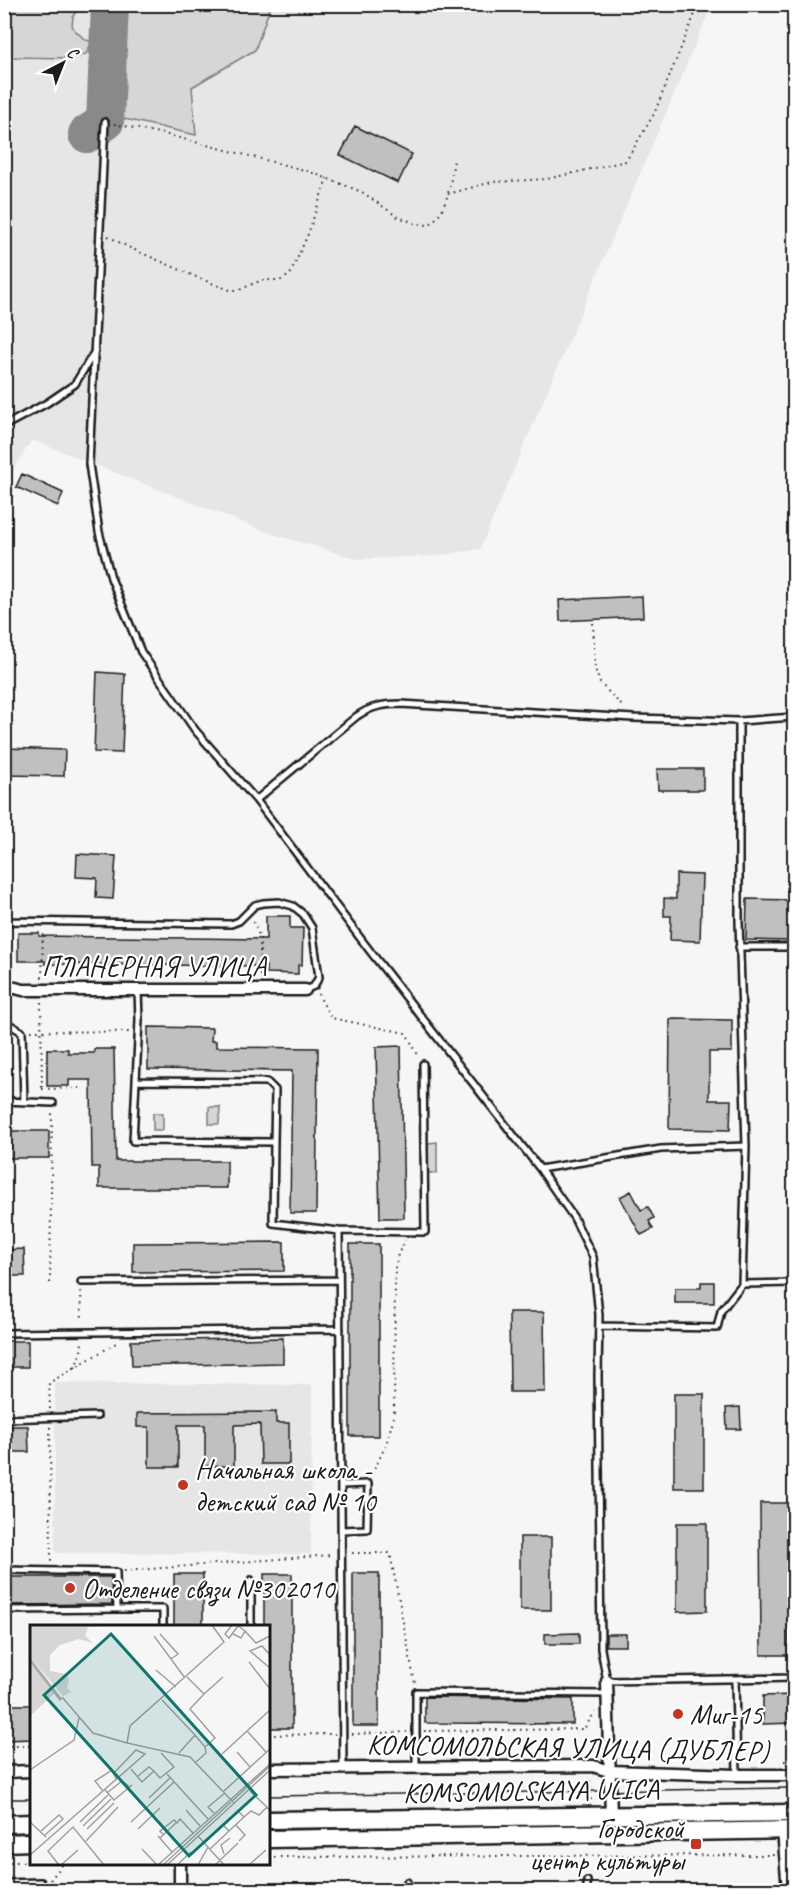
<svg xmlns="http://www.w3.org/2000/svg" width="799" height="1895" font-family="Caveat,sans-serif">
<rect width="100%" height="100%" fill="#f6f6f6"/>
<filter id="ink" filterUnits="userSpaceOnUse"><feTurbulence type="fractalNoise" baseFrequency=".0167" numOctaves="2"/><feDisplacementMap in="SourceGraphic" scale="12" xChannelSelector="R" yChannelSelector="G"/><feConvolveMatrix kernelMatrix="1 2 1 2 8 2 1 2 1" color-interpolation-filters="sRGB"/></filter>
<g filter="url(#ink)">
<!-- built -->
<path fill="#e6e6e6" d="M5,5H712L480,549L436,556L357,559L267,532L32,440L5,482Z
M55,1383L312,1385L311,1554L55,1553Z"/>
<!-- green -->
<path fill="#d6d6d6" stroke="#797979" stroke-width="1.5" d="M5,4L81,5L73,16L72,27L85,40L92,41L86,54L74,58L5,57Z
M124,5H271L255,50L192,87L196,135L120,118Z
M209,1107H220L219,1124H209Z
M153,1113H163V1130H153Z
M437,1142V1173H428V1143Z"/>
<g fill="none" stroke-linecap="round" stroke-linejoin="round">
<!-- taxiway -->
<path stroke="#898989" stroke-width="38" d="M87,134L105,122L110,4"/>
</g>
<!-- building -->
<path fill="#c0c0c0" stroke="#1c1c1c" stroke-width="1.5" d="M355,126L412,154L398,183L340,155Z
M22,474L63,493L58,506L16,487Z
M642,596L643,617L560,621L559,600Z
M97,672L125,674L122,753L94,752Z
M4,748L65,750L64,776L4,775Z
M657,769H703V790H658Z
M77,854L116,856L113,899L96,898L97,878L76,877Z
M676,874L702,875L700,941L670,940L671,916H664V898L676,899Z
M747,899L795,900V941L746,940Z
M266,916H290V928H303L302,965H298V974L266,973V966L45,964V961H18V933H39V936L266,939Z
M670,1019L732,1020V1052H709V1100H731L730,1130L669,1129Z
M148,1027L212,1028L211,1041H216V1047L318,1048L316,1213H290L292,1071L148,1069Z
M401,1046L404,1218H380L376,1047Z
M47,1049H68V1053H94V1049H114L116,1161H227V1188H99V1167H92L91,1080H69V1086H47Z
M4,1131H49V1158H4Z
M631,1191L641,1210L648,1207L654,1218L649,1221L653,1229L641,1235L620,1197Z
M284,1242V1271L133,1272V1243Z
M350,1244H379V1436H350Z
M24,1249L25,1276H4V1250Z
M701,1282H714V1303H675V1288H701Z
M509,1312H544L545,1392H510Z
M283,1338V1363L132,1366L131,1341Z
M4,1341H28V1367H4Z
M674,1394H704V1488H674Z
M740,1407L741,1429H727L726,1408Z
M276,1412V1423H289V1464H261L260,1424L234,1425V1466H205V1425H178V1467H149V1427H137V1413Z
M4,1426H28L29,1452H4Z
M760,1503H788L789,1655H761Z
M677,1523H707V1611L677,1612Z
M520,1537H551V1610H520Z
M353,1573H379V1726H353Z
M174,1574H203V1626H174Z
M264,1574H292V1728H268V1626H264Z
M4,1577H111L112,1604L4,1605Z
M579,1633V1644H545V1634Z
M606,1634H626V1646H606Z
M795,1695V1723L763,1724V1696Z
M425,1697L573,1699V1724L425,1723Z
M4,1705H32V1739L4,1740Z"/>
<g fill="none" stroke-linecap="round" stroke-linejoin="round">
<defs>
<path id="service" d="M105,122L89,464L99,532L111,578L141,652L195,730L256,800
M4,426L47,403L75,384L95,351
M794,717L739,721L633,718L401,704C384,704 372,706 357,716L256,800L370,951L540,1169L574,1218L593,1257L599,1315L598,1376L601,1649L607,1681L794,1678
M4,882H6L4,922
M5,921L231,924L239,921L255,905L263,903L279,902L293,906L303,914L312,928L319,977L314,986L305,990
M739,947H794
M138,990L139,1020L133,1141L274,1142L273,1223L339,1231L425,1232L423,1064
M4,1021L22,1032L24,1101
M136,1081L267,1082L275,1090L274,1142
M4,1101L53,1103
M746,1146L742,1284L794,1283
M540,1169L661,1149L746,1146L739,921V721
M339,1231L343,1768
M81,1282L339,1280
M599,1326L717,1328L721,1311L742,1284
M4,1333L340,1329
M4,1419L97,1416
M341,1485L368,1484L367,1529L341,1530
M794,1492V1678
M4,1570L116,1572L117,1609H163V1626
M4,1610L117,1609
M251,1626V1580
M735,1679L737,1775
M416,1767V1692L607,1694
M587,1881V1890
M4,1883L41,1882
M407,1890V1882"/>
<path id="minor" d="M4,985L23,990H305
M607,1681L611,1816
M268,1769L593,1766L609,1771L737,1775H794
M4,1772L32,1771
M783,1830L788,1890
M180,1890V1864"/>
<path id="primary" d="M268,1820L794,1813
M4,1824L32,1823
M268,1839L794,1830
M4,1843L32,1842"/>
</defs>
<!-- service casing -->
<use href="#service" stroke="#1c1c1c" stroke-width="10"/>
<!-- minor casing -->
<use href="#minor" stroke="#1c1c1c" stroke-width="15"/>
<!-- primary casing -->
<use href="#primary" stroke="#1c1c1c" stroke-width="21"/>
<!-- path -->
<path stroke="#1c1c1c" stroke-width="2" stroke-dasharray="1.5 4.5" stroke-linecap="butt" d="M114,124L164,134L308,171L362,192L398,217L418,224L429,225C449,209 450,183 454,160
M448,194L492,182L547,179L626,161L654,114L699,4
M108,236L128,247L201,279L230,290H239L262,280H281L290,275L308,234L327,178
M793,593L794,624
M593,623L595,669L600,683L624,708
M792,706L794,670
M253,922L260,937V978
M42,978L43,930
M318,994L331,1018L406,1033L418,1055
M41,1002L42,1092
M31,1031L131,1032
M42,1089L80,1088
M50,1283L52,1112
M81,1291L82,1321
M75,1368L81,1352L82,1342
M50,1409L49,1383L118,1342
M50,1427L51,1562
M372,1474L386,1445L394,1416L395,1268L398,1254L405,1240
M352,1553H390L415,1684
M124,1571L331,1555
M424,1731L584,1729L595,1712
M352,1734L407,1732
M268,1735L335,1734
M4,1746H32
M784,1761H794
M591,1800L590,1781L593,1780
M268,1857L774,1855
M4,1862H32
M50,1880L63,1864"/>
<!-- service -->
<use href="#service" stroke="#fff" stroke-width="5"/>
<!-- minor -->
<use href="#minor" stroke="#fff" stroke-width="10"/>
<!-- primary -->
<use href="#primary" stroke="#fff" stroke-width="16"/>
<!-- tram -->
<path stroke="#1c1c1c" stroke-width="1.5" d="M268,1796L794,1788
M4,1799H32"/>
</g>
</g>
<!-- markers -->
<g fill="#c8321e" stroke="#fff" stroke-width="2">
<circle cx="183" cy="1485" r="6"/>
<circle cx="70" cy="1588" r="6"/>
<circle cx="678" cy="1714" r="6"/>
<rect x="690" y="1838" width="12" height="12" rx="3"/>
</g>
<g text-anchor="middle" stroke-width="4.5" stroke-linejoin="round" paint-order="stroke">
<!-- street labels -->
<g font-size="28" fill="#1c1c1c" stroke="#fff">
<text x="154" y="976">ПЛАНЕРНАЯ УЛИЦА</text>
<text transform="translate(568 1747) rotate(1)" y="10">КОМСОМОЛЬСКАЯ УЛИЦА (ДУБЛЕР)</text>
<text transform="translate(531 1790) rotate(-1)" y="10">KOMSOMOLSKAYA ULICA</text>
</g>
<!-- poi labels -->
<g font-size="28" fill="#1c1c1c" stroke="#fff" text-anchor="start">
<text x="195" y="1479">Начальная школа -<tspan x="195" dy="32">детский сад № 10</tspan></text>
<text x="82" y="1598">Отделение связи №302010</text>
<text x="690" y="1724">Миг-15</text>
<text x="684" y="1838" text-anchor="end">Городской<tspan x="684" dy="32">центр культуры</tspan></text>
</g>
</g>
<!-- overview -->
<g transform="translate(30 1625)">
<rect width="240" height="240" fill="#f6f6f6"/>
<path d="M0,0H82L58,2L55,11L63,18L49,14L30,20L20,30V46L37,49L39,55L37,63L41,67L33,71L0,32ZM0,37L25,68L0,91Z" fill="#d6d6d6"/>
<path fill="none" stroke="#acacac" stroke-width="3" d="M0,35L31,75"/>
<path fill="none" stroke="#9f9f9f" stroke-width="1.5" d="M182,0L194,17L100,101L97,118L160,132L204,178M202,0L195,9L199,13L208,1M215,6L226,18L240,11M130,9L148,29L141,34M203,9L211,13L215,6L207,0M124,11L155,53M240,30L232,21L220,26L240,43M219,37L240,64M126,45L146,62M157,52L174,69L160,84L185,113L175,122L165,110M174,69L193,52M32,72L63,108L97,118M132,75L165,110L149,128M217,106L236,127M207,127L220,142M192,129L240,85M195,136L209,152M166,137L176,128L175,122M101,144L112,157L124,146L130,153L144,142L131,128M0,145L44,115L49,93M137,149L178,194M108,151L119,142L124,146M75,165L84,175L102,160M73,166L65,156L82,145L86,154M194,166L240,124M220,166L240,185M77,168L92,156L100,162M119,173L140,153M156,185L170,201M184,188L178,182L195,168M214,192L221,186L229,190L237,182M0,197L16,212M50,197L78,170M101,197L144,157M206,200L215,210L209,216M53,201L81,174M57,204L84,178M108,204L130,183M11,206L29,190L33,194L15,210M199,206L214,192L207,185M134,210L130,206L144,195L147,198L150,194L163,208M128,211L142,227M168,211L194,240M130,213L146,198M56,216L88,182M112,224L127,240M180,224L199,206L192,199M194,229L191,220L200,213M0,230L115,129L106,125L84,148M29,240L18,226L43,202L74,240M31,240L48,225M128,240L240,139M133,240L240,141M137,240L240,145M147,240L161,227M168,240L178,222M185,240L208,218M219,240L236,225"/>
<path fill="#0f766e" fill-opacity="0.15" stroke="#0f766e" stroke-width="3" d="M81,9L226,170L159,231L14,70Z"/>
<rect width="240" height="240" fill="none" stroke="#1c1c1c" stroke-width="3"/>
</g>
<!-- margin -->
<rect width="799" height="1895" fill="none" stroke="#fff" stroke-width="24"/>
<rect x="12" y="12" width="775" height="1871" fill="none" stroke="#1c1c1c" stroke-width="2" filter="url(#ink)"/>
<!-- north arrow -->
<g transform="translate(63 63) rotate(42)" stroke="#ffffff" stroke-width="4.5" paint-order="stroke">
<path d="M0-4.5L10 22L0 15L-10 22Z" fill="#1c1c1c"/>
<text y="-9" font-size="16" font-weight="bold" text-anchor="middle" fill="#1c1c1c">С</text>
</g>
</svg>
